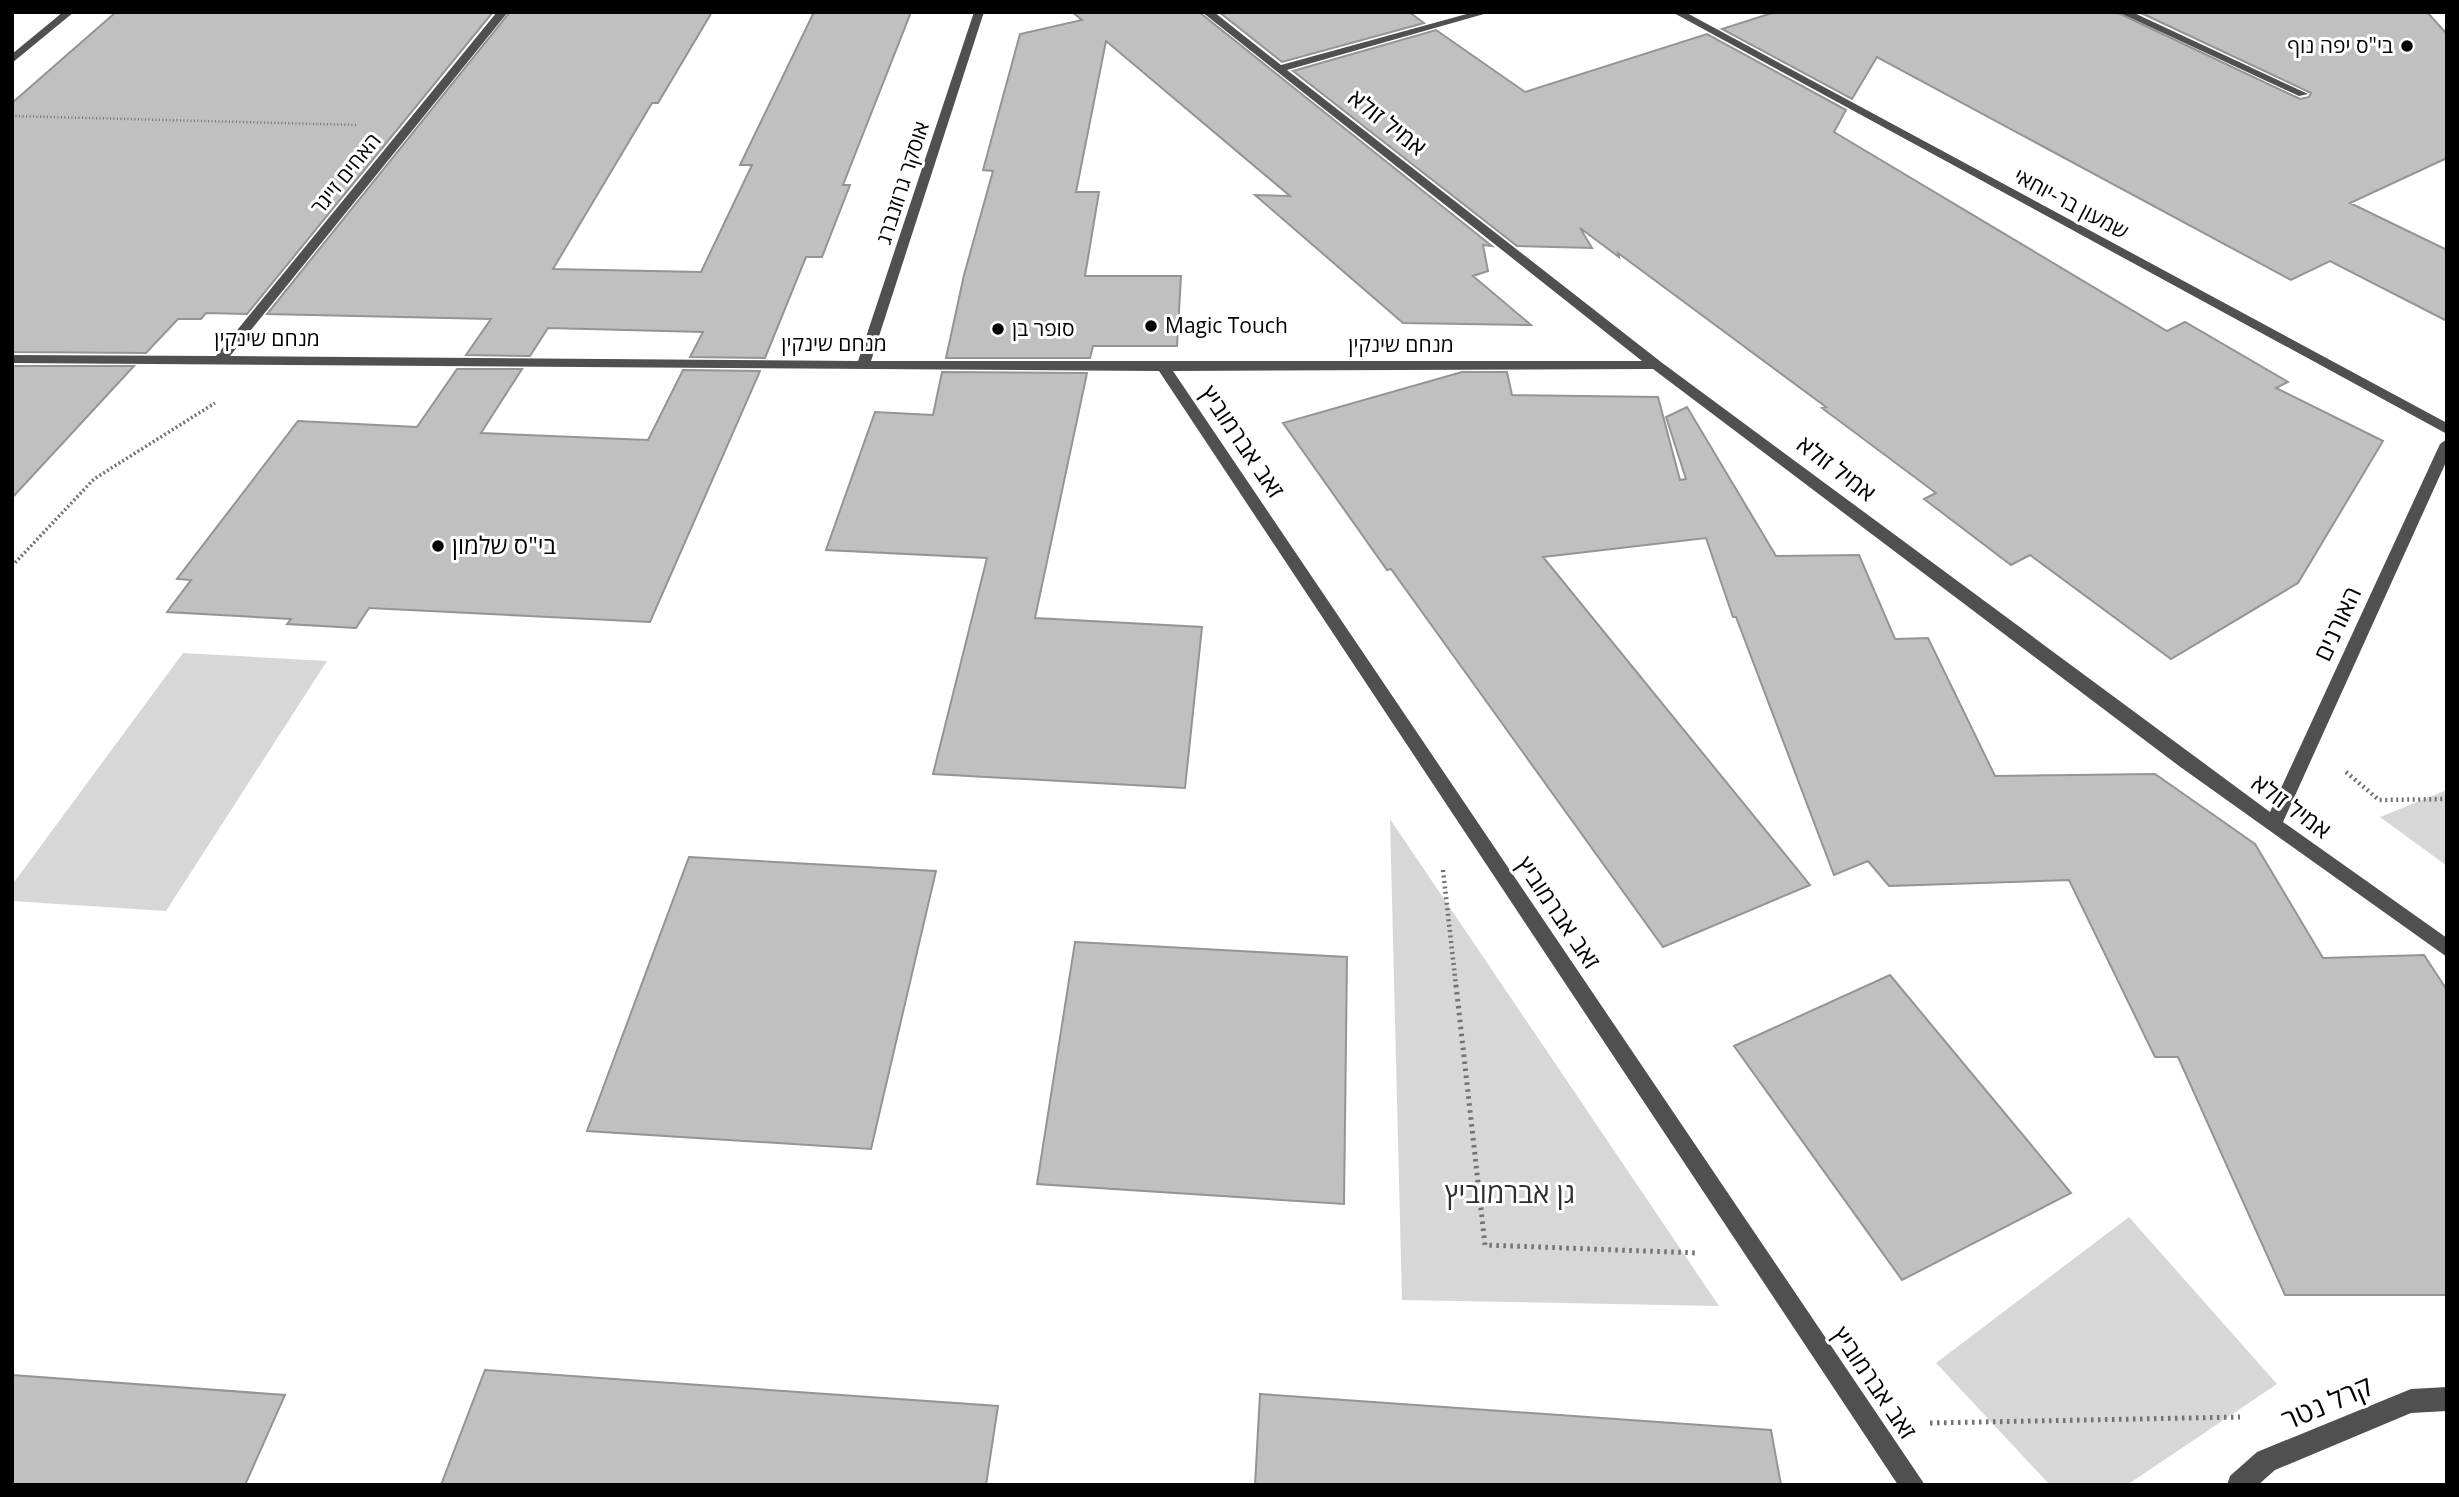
<svg xmlns="http://www.w3.org/2000/svg" width="2459" height="1497" font-family="'Open Sans',Heebo,sans-serif">
<rect width="100%" height="100%" fill="#fff"/>
<!-- green -->
<path fill="#d7d7d7" d="M183,653L327,661L166,911L12,901V885Z
M2447,790V866L2380,817Z
M1390,819L1719,1306L1402,1300Z
M2129,1217L2277,1384L2127,1485H2050L1936,1363Z"/>
<!-- building -->
<path fill="#c0c0c0" stroke="#949494" stroke-width="2" d="M116,12L310,13L493,12L247,314L206,313L201,319H178L146,353L12,352V103Z
M510,12H712L658,103H652L553,269L701,272L752,165H740L814,12H911L843,185H850L822,257H806L765,358L690,357L703,332L548,328L530,356L466,355L491,319L267,314Z
M1072,12H1199L1492,246L1483,245L1488,271L1473,276L1531,325L1403,323L1255,195L1290,196L1106,41L1076,192H1099L1085,276H1181L1177,346H1093L1090,358H946L964,275L993,171L983,170L1020,34L1082,20Z
M1219,12H1409L1424,23L1282,62Z
M1775,12H2116L2300,99L2309,97L2311,93L2139,12H2427L2447,34V158L2350,203L2447,250V321L2330,261L2291,280L1877,57L1852,99L1722,29Z
M1436,30L1525,92L1707,34L1846,110L1834,132L2167,331L2185,322L2288,382L2276,388L2383,441L2298,583L2171,659L2030,555L2011,565L1924,499L1936,493L1822,408L1826,407L1618,253L1619,257L1580,228L1592,248L1517,246L1293,71Z
M12,366H134L12,498Z
M457,369H522L481,433L648,440L683,370L760,371L650,622L369,608L356,628L287,624L291,619L167,612L191,580L177,579L298,421L417,427Z
M942,372L1087,373L1035,618L1202,627L1185,788L933,774L987,558L826,550L875,412L933,415Z
M1462,372H1507L1512,395L1658,397L1680,480L1686,479L1666,417L1687,407L1776,556L1859,555L1895,639L1928,638L1995,776L2155,774L2255,844L2323,958L2424,955L2447,990V1295H2285L2178,1057H2155L2069,880L1889,886L1868,861L1834,875L1736,617H1733L1706,538L1543,557L1810,885L1663,947L1391,569L1387,570L1283,423Z
M689,857L936,871L871,1149L587,1131Z
M1075,942L1347,957L1344,1204L1037,1184Z
M1890,975L2071,1193L1902,1280L1734,1046Z
M485,1370L998,1406L986,1485H441Z
M12,1375L285,1395L245,1485H12Z
M1260,1394L1771,1430L1781,1485H1255Z"/>
<g fill="none" stroke-linecap="round" stroke-linejoin="round">
<!-- path-far3 -->
<path stroke="#727272" stroke-width="2.5" stroke-dasharray="1 2.5" stroke-linecap="butt" d="M12,116L357,125"/>
<!-- path-far2 -->
<path stroke="#727272" stroke-width="3.5" stroke-dasharray="2 2.5" stroke-linecap="butt" d="M12,566L94,479L215,403"/>
<!-- path-far1 -->
<path stroke="#727272" stroke-width="4.5" stroke-dasharray="2 3.5" stroke-linecap="butt" d="M2346,772L2379,800L2447,799
M1443,870L1456,986"/>
<!-- path -->
<path stroke="#727272" stroke-width="5" stroke-dasharray="2.5 4.5" stroke-linecap="butt" d="M1456,985L1485,1245L1698,1253
M1930,1423L2240,1417"/>
<!-- minor -->
<path fill="#505050" fill-rule="evenodd" d="M63,12H74L12,63V54Z
M497,12H508L230,356L858,361L974,12H984L871,361H1642L1202,12H1214L1281,65L1474,12H1491L1287,70L1661,362L2270,812L2440,444L2447,439V460L2283,822L2447,938V957L2179,766L1653,369L1173,371L1925,1485H1898L1159,371L12,363V355L216,356Z
M1672,12H1685L2447,423V434Z
M2118,12H2132L2308,94L2299,96Z
M2447,1387V1411L2411,1413L2275,1470L2258,1485H2227L2230,1476L2257,1452L2411,1389Z"/>
</g>
<!-- markers -->
<g fill="#000" stroke="#fff" stroke-width="2.5">
<circle cx="2407" cy="46" r="7"/>
<circle cx="1151" cy="326" r="7"/>
<circle cx="998" cy="329" r="7"/>
<circle cx="438" cy="546" r="7"/>
</g>
<g text-anchor="middle" stroke-width="6" stroke-linejoin="round" paint-order="stroke">
<!-- far-poi labels -->
<g font-size="21" fill="#000" stroke="#fff" text-anchor="start">
<text x="2393" y="53" text-anchor="end">בי"ס יפה נוף</text>
<text x="1165" y="333">Magic Touch</text>
<text x="1012" y="336">סופר בן</text>
</g>
<!-- far-street labels -->
<g font-size="21" fill="#000" stroke="#fff">
<text transform="translate(346 174) rotate(-51)" y="7">האחים זייגר</text>
<text transform="translate(903 183) rotate(-72)" y="7">אוסקר גרוזנברג</text>
<text transform="translate(2071 204) rotate(28)" y="7">שמעון בר-יוחאי</text>
<text x="267" y="346">מנחם שינקין</text>
<text x="834" y="351">מנחם שינקין</text>
<text x="1401" y="352">מנחם שינקין</text>
</g>
<!-- street labels -->
<g font-size="24" fill="#000" stroke="#fff">
<text transform="translate(1387 123) rotate(38)" y="8">אמיל זולא</text>
<text transform="translate(1242 442) rotate(56)" y="8">זאב אברמוביץ</text>
<text transform="translate(1836 469) rotate(37)" y="8">אמיל זולא</text>
<text transform="translate(2338 624) rotate(-65)" y="8">האורנים</text>
<text transform="translate(2291 807) rotate(36)" y="8">אמיל זולא</text>
<text transform="translate(1558 913) rotate(56)" y="8">זאב אברמוביץ</text>
<text transform="translate(1874 1383) rotate(56)" y="8">זאב אברמוביץ</text>
</g>
<!-- poi labels -->
<g font-size="24" fill="#000" stroke="#fff" text-anchor="start">
<text x="452" y="554">בי"ס שלמון</text>
</g>
<!-- near-park labels -->
<g font-size="28" fill="#2e2e2e" stroke="#fff">
<text x="1510" y="1203">גן אברמוביץ</text>
</g>
<!-- near-street labels -->
<g font-size="28" fill="#000" stroke="#fff">
<text transform="translate(2327 1403) rotate(-23)" y="10">קרל נטר</text>
</g>
</g>
<!-- border -->
<rect width="2459" height="1497" fill="none" stroke="#000000" stroke-width="28"/>
</svg>
